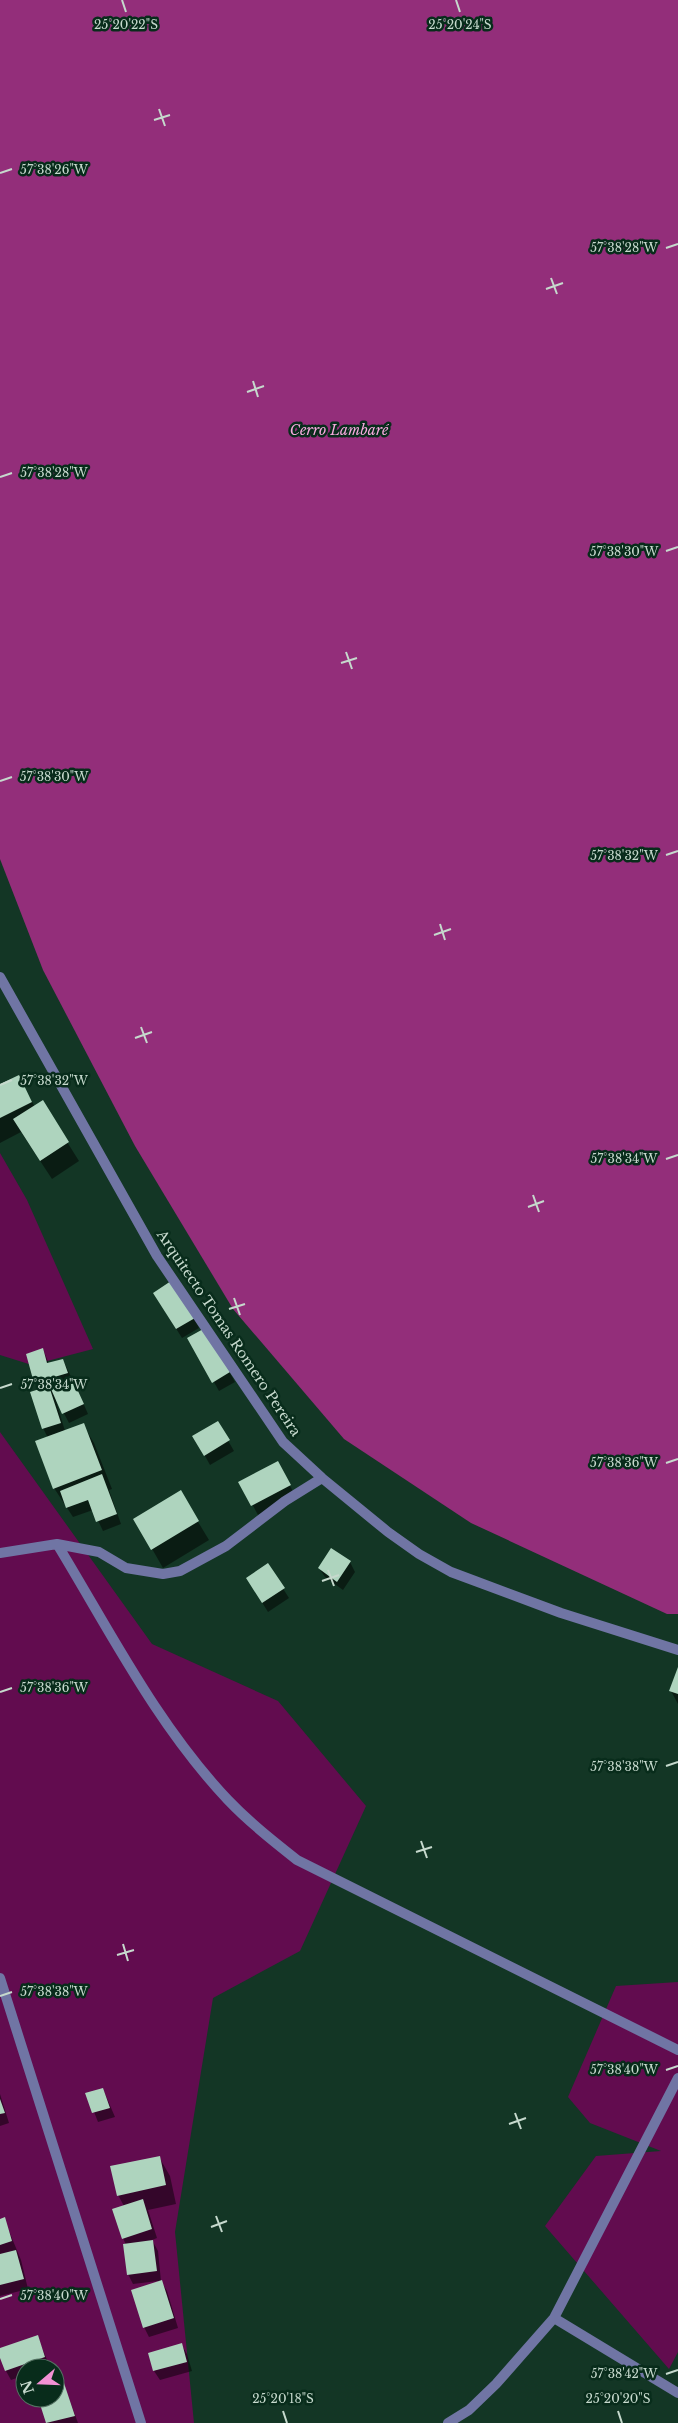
<svg xmlns="http://www.w3.org/2000/svg" width="678" height="2423" font-family="'Libre Baskerville',serif">
<rect width="100%" height="100%" fill="#133625"/>
<!-- green -->
<path fill="#620c4f" fill-rule="evenodd" d="M0,1153L27,1200L93,1349L32,1365L0,1355Z
M0,1432L152,1644L278,1701L366,1806L300,1951L213,1998L175,2232L194,2423H0ZM25,2368H55V2398H25Z
M678,1982V2352L669,2369L545,2226L596,2156L661,2151L590,2123L568,2097L616,1986Z"/>
<!-- forest -->
<path fill="#932e7a" d="M0,0H678V1614H667L471,1523L344,1439L233,1309L135,1146L43,970L0,859Z"/>
<!-- shadow -->
<path fill="#0007" d="M18,1077L35,1107L42,1102L79,1161L52,1179L21,1132L0,1143V1086Z
M160,1303L194,1318L199,1328L182,1338Z
M205,1329L235,1382L219,1391L189,1338Z
M43,1349L49,1364L63,1360L78,1391L88,1414L69,1423L57,1400L56,1401L65,1431L83,1425L94,1443L112,1489L109,1490L121,1524L103,1531L93,1510L73,1517L54,1488L48,1438L43,1428L40,1391L27,1355Z
M218,1423L234,1451L210,1465L194,1436Z
M277,1462L295,1495L258,1515L240,1482Z
M180,1492L209,1540L163,1568L135,1519Z
M350,1562L355,1572L343,1590L325,1577L319,1568Z
M268,1565L289,1598L268,1612L253,1588Z
M678,1670V1704L671,1691Z
M103,2089L115,2117L98,2122L87,2094Z
M0,2094L9,2123L0,2126Z
M159,2157L170,2176L176,2204L148,2210L157,2238L152,2240L158,2251L161,2281L167,2291L178,2328L149,2337L144,2327L158,2281L133,2284L128,2274L126,2245L123,2238L124,2206L118,2195Z
M4,2219L21,2260L28,2289L0,2296V2220Z
M37,2336L50,2367L25,2368V2375L11,2380L6,2371L0,2349Z
M181,2344L187,2354L192,2371L160,2380L154,2371Z
M64,2385L78,2423H47L39,2398H55V2387Z"/>
<!-- building -->
<path fill="#aed4be" d="M19,1075L32,1102L0,1118V1084Z
M43,1100L69,1142L40,1161L13,1119Z
M171,1281L195,1318L176,1329L153,1293Z
M205,1328L230,1372L212,1383L187,1338Z
M43,1348L47,1363L63,1359L68,1373L34,1383L26,1354Z
M73,1380L84,1404L62,1414L51,1389Z
M49,1386L61,1423L42,1429L30,1392Z
M218,1421L230,1440L204,1456L192,1436Z
M84,1423L102,1470L53,1489L35,1441Z
M278,1461L291,1485L251,1506L238,1482Z
M102,1474L117,1514L96,1522L88,1500L66,1508L60,1491Z
M181,1490L199,1521L151,1550L133,1519Z
M331,1548L351,1561L337,1582L318,1568Z
M268,1563L285,1588L262,1603L246,1578Z
M678,1667V1694L669,1691Z
M103,2088L110,2108L92,2113L85,2093Z
M0,2099L5,2113L0,2114Z
M160,2156L166,2185L117,2196L110,2166Z
M143,2199L152,2229L122,2239L112,2209Z
M5,2217L12,2241L0,2245V2219Z
M153,2240L157,2271L127,2275L123,2244Z
M16,2250L24,2279L0,2285V2254Z
M162,2280L174,2318L143,2328L131,2290Z
M38,2335L45,2357L5,2371L0,2358V2348Z
M182,2343L187,2362L153,2371L148,2353Z
M64,2383L75,2416L46,2423L38,2398H55V2386Z"/>
<g fill="none" stroke-linecap="round" stroke-linejoin="round">
<!-- street -->
<path stroke="#7075a4" stroke-width="10" d="M0,977L157,1256L283,1442L322,1478L388,1532L419,1554L451,1572L561,1613L678,1650
M57,1544C110,1631 157,1725 228,1800C249,1822 273,1841 297,1860L678,2050
M0,1553L57,1544L99,1552L126,1568L163,1574L180,1571L226,1546L285,1501L322,1478
M0,1978L141,2423
M554,2318L678,2393
M448,2423L469,2410L496,2384L554,2318L678,2078"/>
</g>
<!-- ticks -->
<path fill="none" stroke="#c6d9cd" stroke-width="2" d="M122,0L126,12M456,0L460,12M159,109L165,126M154,120L170,115M0,173L12,169M666,248L678,244M551,278L557,294M546,289L563,283M253,381L258,397M247,392L264,386M0,477L12,473M666,551L678,547M346,652L352,669M341,663L357,658M0,781L12,777M666,855L678,851M440,924L445,940M434,935L451,929M141,1027L147,1043M135,1038L152,1032M0,1085L12,1080M666,1159L678,1155M533,1195L539,1212M528,1207L544,1201M234,1298L240,1315M229,1309L245,1304M0,1388L12,1384M666,1463L678,1459M328,1570L334,1586M322,1581L339,1575M0,1692L12,1688M666,1766L678,1762M421,1841L427,1858M416,1852L432,1847M123,1944L128,1961M117,1955L134,1950M0,1996L12,1992M666,2070L678,2066M515,2113L521,2129M509,2124L526,2118M216,2216L222,2232M211,2227L227,2221M0,2299L12,2295M666,2374L678,2370M283,2411L287,2423M618,2411L622,2423"/>
<g text-anchor="middle" stroke-width="5" stroke-linejoin="round" paint-order="stroke">
<!-- park labels -->
<g font-size="14" font-style="italic" fill="#f7a9de" stroke="#082c1b">
<text x="339" y="435">Cerro Lambaré</text>
</g>
<!-- street labels -->
<g font-size="14" fill="#c6d9cd" stroke="#082c1b">
<text transform="translate(229 1333) rotate(56)" y="5">Arquitecto Tomas Romero Pereira</text>
</g>
</g>
<g font-size="12" text-anchor="middle" fill="#c6d9cd" stroke="#082c1b" stroke-width="5" stroke-linejoin="round" paint-order="stroke">
<text x="126" y="29">25°20'22"S</text>
<text x="460" y="29">25°20'24"S</text>
<text x="54" y="174">57°38'26"W</text>
<text x="624" y="252">57°38'28"W</text>
<text x="54" y="477">57°38'28"W</text>
<text x="624" y="556">57°38'30"W</text>
<text x="54" y="781">57°38'30"W</text>
<text x="624" y="860">57°38'32"W</text>
<text x="54" y="1085">57°38'32"W</text>
<text x="624" y="1163">57°38'34"W</text>
<text x="54" y="1389">57°38'34"W</text>
<text x="624" y="1467">57°38'36"W</text>
<text x="54" y="1692">57°38'36"W</text>
<text x="624" y="1771">57°38'38"W</text>
<text x="54" y="1996">57°38'38"W</text>
<text x="624" y="2074">57°38'40"W</text>
<text x="54" y="2300">57°38'40"W</text>
<text x="624" y="2378">57°38'42"W</text>
<text x="283" y="2403">25°20'18"S</text>
<text x="618" y="2403">25°20'20"S</text>
</g>
<!-- north arrow -->
<g transform="translate(40 2383) rotate(251)"><circle r="24" fill="#082c1b" stroke="#547162"/>
<path d="M0-4L9 19L0 12L-9 19Z" fill="#f391d5"/>
<text y="-8" font-size="14" font-weight="bold" text-anchor="middle" fill="#c6d9cd">N</text>
</g>
</svg>
